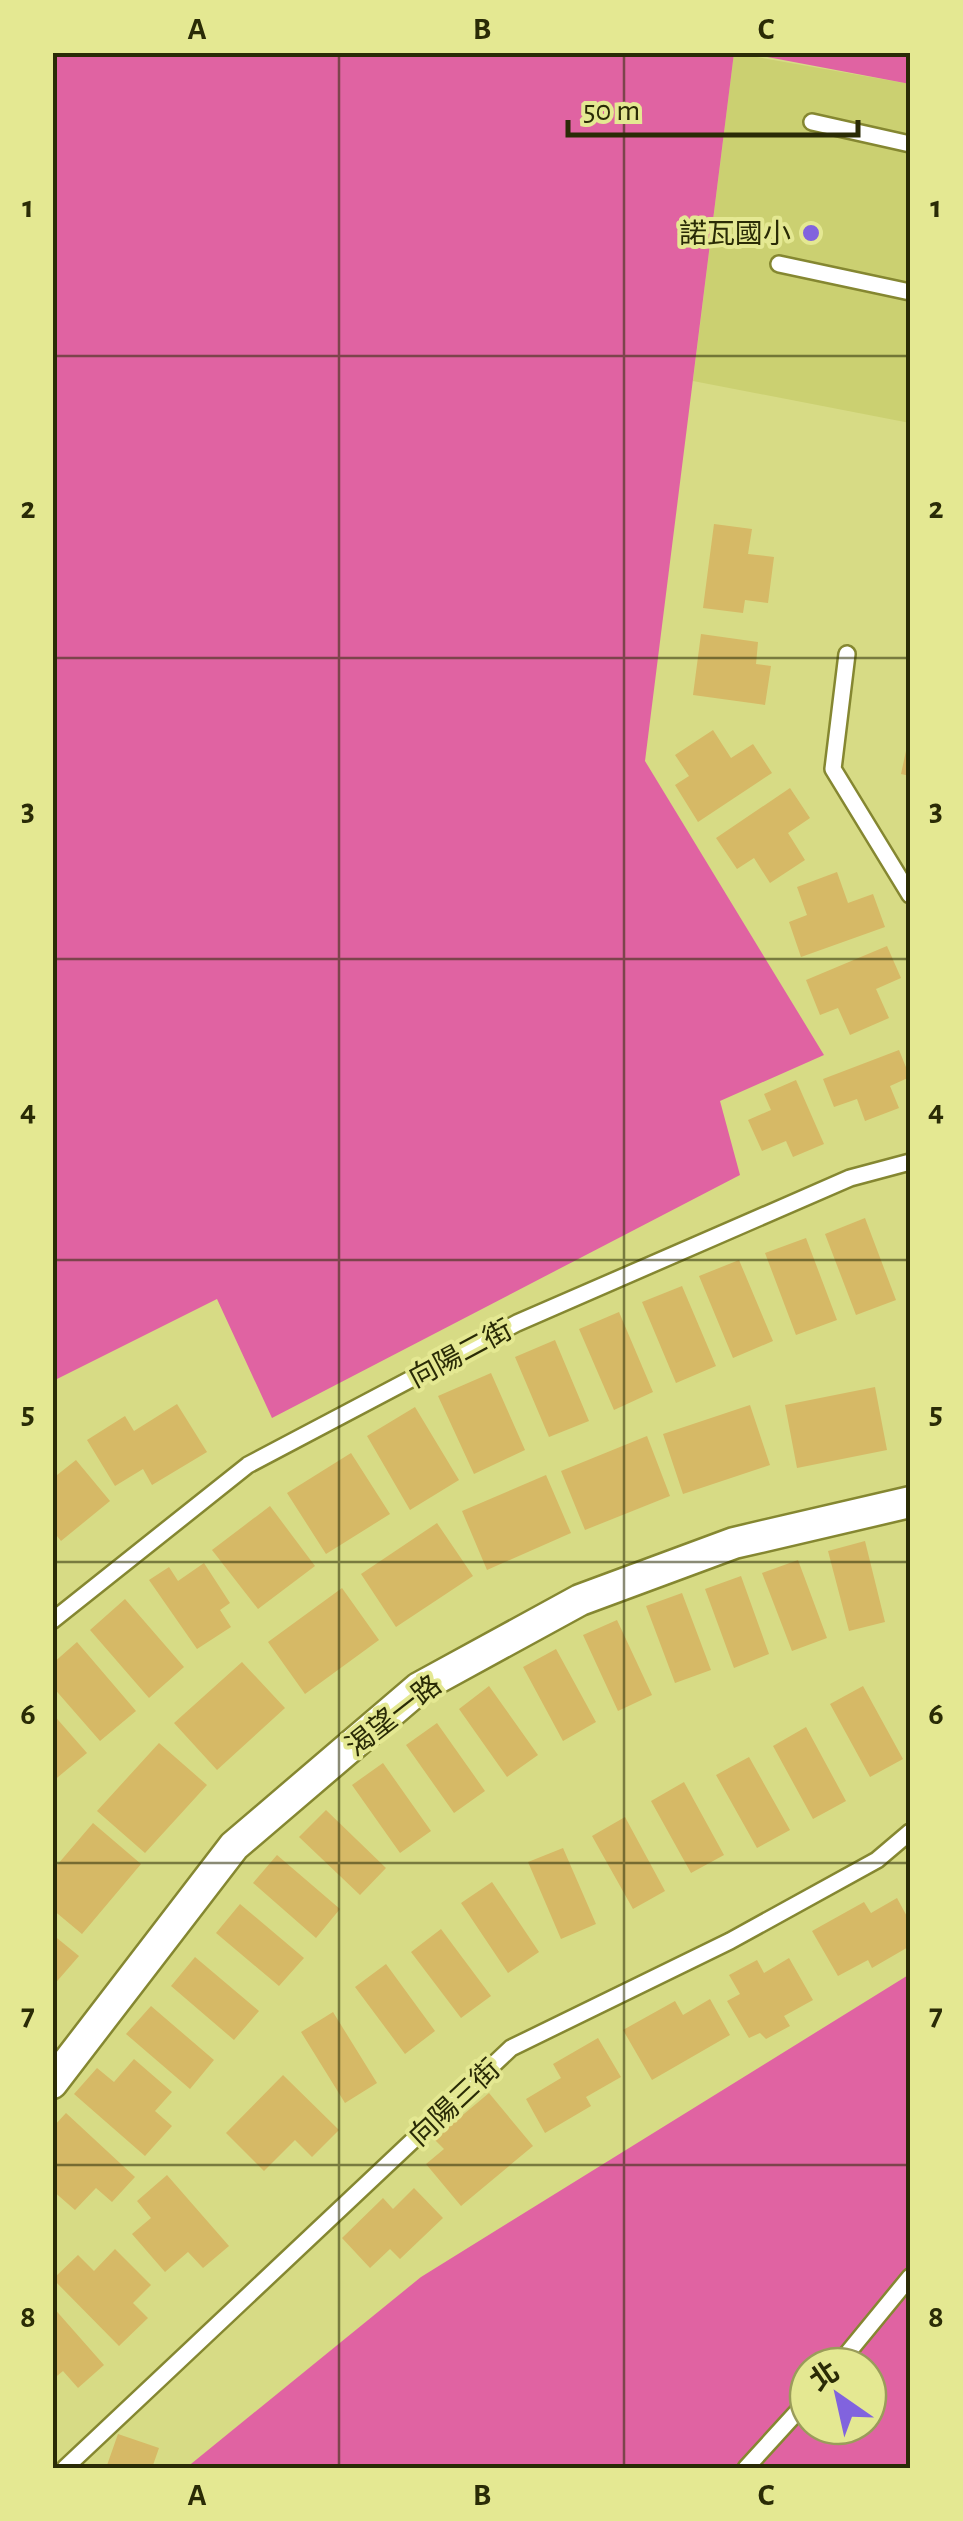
<svg xmlns="http://www.w3.org/2000/svg" width="963" height="2521" font-family="'Alegreya Sans','Noto Sans TC',sans-serif">
<rect width="100%" height="100%" fill="#d7db85"/>
<!-- built -->
<path fill="#cbd071" d="M734,53L910,84V423L693,381Z"/>
<!-- forest -->
<path fill="#e063a2" fill-rule="evenodd" d="M53,52L734,53L645,761L824,1055L720,1101L740,1175L272,1418L217,1299L53,1381Z
M746,53H910V84Z
M910,1974V2468H186L421,2277ZM808,2366H868V2426H808Z"/>
<!-- building -->
<path fill="#d6b966" d="M714,524L752,529L748,554L774,557L768,603L745,600L743,613L703,608Z
M701,634L758,642L756,664L771,666L765,705L693,695Z
M713,730L731,758L753,744L772,773L698,822L675,785L689,776L675,755Z
M909,737H910V776L901,774Z
M790,788L810,818L788,833L805,860L770,883L754,858L737,869L716,838Z
M837,872L848,903L873,894L885,927L801,957L789,922L807,915L797,887Z
M887,946L901,978L876,989L889,1018L850,1035L838,1008L820,1015L806,980Z
M899,1050L910,1077L890,1086L899,1108L865,1121L857,1099L834,1107L823,1079Z
M796,1080L824,1144L793,1157L786,1141L762,1151L748,1120L771,1110L764,1094Z
M865,1218L896,1300L856,1315L825,1234Z
M806,1238L837,1320L796,1335L765,1253Z
M739,1260L773,1341L733,1358L699,1276Z
M682,1286L716,1366L676,1383L642,1302Z
M619,1312L653,1392L614,1410L579,1329Z
M555,1340L589,1421L549,1437L515,1357Z
M491,1373L525,1450L474,1474L438,1396Z
M875,1387L887,1450L797,1468L785,1405Z
M177,1404L207,1452L152,1485L143,1469L115,1486L87,1440L125,1416L134,1431Z
M750,1405L770,1465L683,1494L663,1434Z
M415,1407L459,1480L410,1510L367,1436Z
M647,1436L670,1496L585,1530L561,1471Z
M351,1453L390,1514L326,1554L287,1493Z
M76,1460L110,1501L61,1541L52,1530V1479Z
M546,1475L571,1533L487,1570L462,1511Z
M270,1506L315,1566L258,1609L212,1550Z
M437,1523L473,1576L396,1627L361,1574Z
M865,1541L885,1622L849,1631L828,1551Z
M798,1560L827,1638L792,1651L762,1573Z
M204,1563L230,1603L220,1610L231,1627L197,1649L149,1580L169,1567L178,1581Z
M741,1576L769,1654L734,1668L705,1589Z
M342,1588L379,1640L305,1694L268,1642Z
M682,1593L711,1670L675,1683L646,1606Z
M125,1599L184,1667L149,1698L90,1630Z
M617,1620L652,1695L618,1711L583,1635Z
M77,1642L136,1711L100,1741L52,1686V1664Z
M556,1649L596,1722L563,1741L523,1667Z
M242,1662L285,1708L217,1770L174,1723Z
M489,1686L538,1755L507,1777L459,1709Z
M863,1686L903,1759L870,1777L830,1704Z
M52,1713L87,1753L52,1782Z
M437,1723L485,1791L454,1813L406,1745Z
M806,1727L846,1801L813,1819L773,1746Z
M159,1743L207,1785L145,1853L97,1811Z
M749,1757L790,1830L757,1848L716,1775Z
M383,1763L431,1831L400,1853L352,1785Z
M684,1782L724,1855L691,1873L651,1801Z
M326,1810L386,1868L360,1895L299,1837Z
M625,1817L665,1891L633,1909L592,1836Z
M93,1823L141,1864L82,1934L52,1909V1871Z
M563,1848L596,1924L561,1939L528,1862Z
M277,1855L340,1909L316,1938L253,1883Z
M492,1882L539,1952L508,1973L461,1903Z
M897,1898L910,1922V1946L872,1968L868,1960L838,1976L812,1931L864,1902L871,1913Z
M240,1904L304,1958L279,1986L216,1933Z
M441,1929L491,1996L461,2018L411,1952Z
M52,1934L79,1956L52,1987Z
M195,1957L259,2011L234,2040L171,1986Z
M789,1958L813,2000L784,2016L790,2026L766,2039L760,2033L749,2038L727,2001L740,1994L729,1975L757,1960L764,1973Z
M386,1964L435,2031L405,2054L355,1987Z
M710,1999L730,2035L652,2080L623,2030L675,2001L683,2015Z
M151,2006L214,2060L190,2089L126,2034Z
M333,2012L377,2083L345,2103L301,2032Z
M598,2038L621,2077L586,2097L591,2106L545,2133L526,2099L561,2078L553,2064Z
M134,2059L172,2092L155,2111L172,2126L145,2156L74,2094L97,2068L114,2082Z
M283,2075L339,2130L312,2157L295,2140L264,2171L226,2133Z
M489,2093L533,2146L461,2206L426,2164L444,2149L434,2139Z
M66,2113L135,2177L112,2202L96,2188L75,2210L52,2190V2128Z
M167,2175L229,2246L203,2268L188,2252L165,2272L132,2234L151,2218L137,2201Z
M414,2188L443,2218L400,2259L390,2249L370,2268L342,2238L383,2198L393,2209Z
M115,2249L151,2285L133,2303L148,2318L119,2346L53,2279L78,2255L94,2271Z
M52,2306L104,2365L78,2388L63,2371L52,2380Z
M118,2434L159,2448L152,2468H106Z"/>
<g fill="none" stroke-linecap="round" stroke-linejoin="round">
<defs>
<path id="service" d="M812,122L910,144
M779,264L910,292
M847,654L833,769L910,895
M52,1621L248,1465L517,1323L850,1178L910,1162
M837,2366L910,2277
M65,2468L511,2048L730,1941L877,1860L910,1832
M746,2468L808,2400"/>
<path id="minor" d="M52,2083L234,1846L419,1688L580,1600L734,1543L910,1502"/>
</defs>
<!-- service casing -->
<use href="#service" stroke="#858731" stroke-width="20"/>
<!-- minor casing -->
<use href="#minor" stroke="#858731" stroke-width="35"/>
<!-- service -->
<use href="#service" stroke="#fff" stroke-width="15"/>
<!-- minor -->
<use href="#minor" stroke="#fff" stroke-width="30"/>
</g>
<!-- grid -->
<path fill="none" stroke="#2a2b06" stroke-width="2.5" stroke-opacity="0.55" d="M339,52V2468M624,52V2468M52,356H910M52,658H910M52,959H910M52,1260H910M52,1562H910M52,1863H910M52,2165H910"/>
<!-- markers -->
<circle fill="#8163de" stroke="#e4e892" stroke-width="4" cx="811" cy="233" r="10"/>
<g text-anchor="middle" stroke-width="8" stroke-linejoin="round" paint-order="stroke">
<!-- poi labels -->
<g font-size="28" fill="#2a2b06" stroke="#e4e892" text-anchor="end">
<text x="791" y="243">諾瓦國小</text>
</g>
<!-- street labels -->
<g font-size="28" fill="#2a2b06" stroke="#e4e892">
<text transform="translate(460 1353) rotate(-28)" y="10">向陽二街</text>
<text transform="translate(393 1715) rotate(-38)" y="10">渴望一路</text>
<text transform="translate(454 2102) rotate(-43)" y="10">向陽三街</text>
</g>
</g>
<!-- border -->
<rect width="963" height="2521" fill="none" stroke="#e4e892" stroke-width="110"/>
<!-- north arrow -->
<g transform="translate(838 2396) rotate(326)"><circle r="48" fill="#e4e892" stroke="#9a9c5a" stroke-width="2.5"/>
<path d="M0-8L18 38L0 25L-18 38Z" fill="#8163de"/>
<text y="-15" font-size="28" font-weight="bold" text-anchor="middle" fill="#2a2b06">北</text>
</g>
<!-- scale -->
<path d="M568 120v15h290v-15" fill="none" stroke="#2a2b06" stroke-width="5"/>
<text x="583" y="120" font-size="30" fill="#2a2b06" stroke="#e4e892" stroke-width="8" paint-order="stroke">50 m</text>
<rect x="55" y="55" width="853" height="2411" fill="none" stroke="#2a2b06" stroke-width="4"/>
<g font-size="32" text-anchor="middle" font-weight="bold" fill="#2a2b06">
<text x="197" y="39">A</text>
<text x="482" y="39">B</text>
<text x="766" y="39">C</text>
<text x="28" y="217">1</text>
<text x="936" y="217">1</text>
<text x="28" y="518">2</text>
<text x="936" y="518">2</text>
<text x="28" y="820">3</text>
<text x="936" y="820">3</text>
<text x="28" y="1121">4</text>
<text x="936" y="1121">4</text>
<text x="28" y="1423">5</text>
<text x="936" y="1423">5</text>
<text x="28" y="1724">6</text>
<text x="936" y="1724">6</text>
<text x="28" y="2025">7</text>
<text x="936" y="2025">7</text>
<text x="28" y="2327">8</text>
<text x="936" y="2327">8</text>
<text x="197" y="2505">A</text>
<text x="482" y="2505">B</text>
<text x="766" y="2505">C</text>
</g>
</svg>
